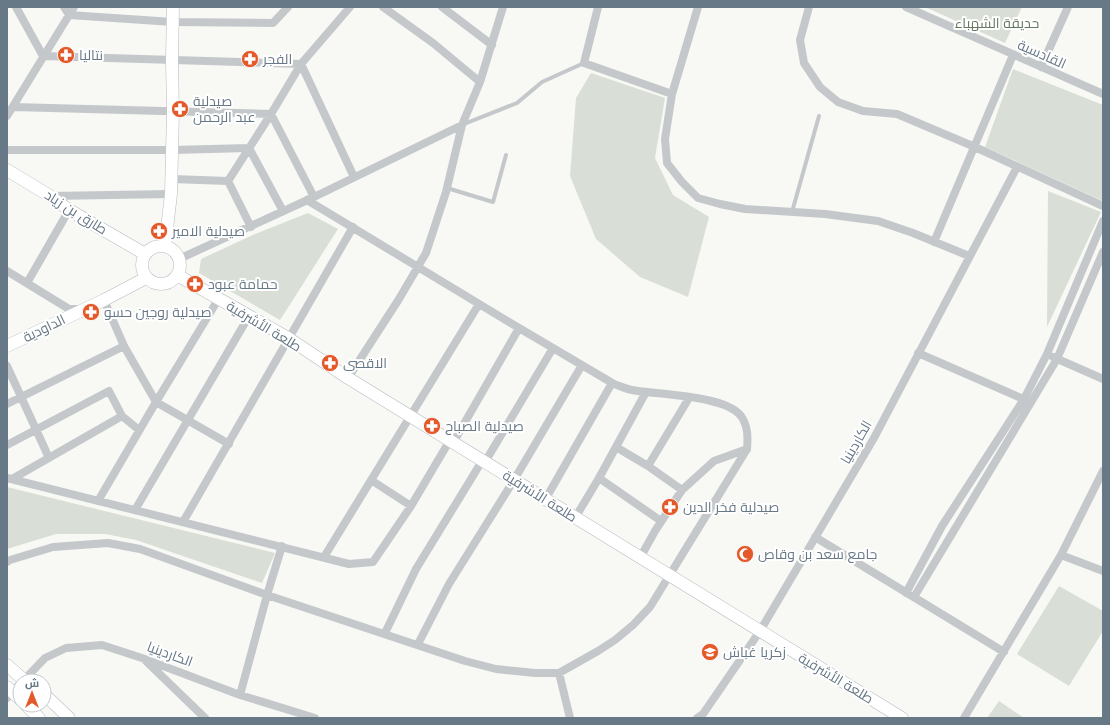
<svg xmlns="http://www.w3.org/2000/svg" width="1110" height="725" font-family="'Fira Sans',Cairo,sans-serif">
<rect width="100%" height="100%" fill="#f8f8f5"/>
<!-- green -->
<path fill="#d9dfd6" d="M925,7H1022L1005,43Z
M1013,69L1103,105V201L985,147Z
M591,73L665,98L655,158L673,195L709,217L688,297L640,277L596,239L570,176L576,98Z
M1048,191L1101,212L1047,327Z
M308,213L338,229L280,320L199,273L201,259L255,234Z
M7,487L275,553L262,583L136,540L105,534H56L7,549Z
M1059,586L1103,611V631L1069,686L1017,654Z
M999,701L1024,718H987Z"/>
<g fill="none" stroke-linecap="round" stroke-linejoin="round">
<defs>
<path id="secondary" d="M7,170L50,196L69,210L145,254
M142 265a19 19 0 1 1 38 0a19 19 0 1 1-38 0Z
M165,246L171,194L173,112L172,60L173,7
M177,275L288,338L348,378L902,718
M7,346L104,300L146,278
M7,665L25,681
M7,687L20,699
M44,694L69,718
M26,705L39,718"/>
</defs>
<!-- secondary casing -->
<use href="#secondary" stroke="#b6bbc0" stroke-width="13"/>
<!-- lane -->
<path stroke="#c4c8cb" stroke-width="4" d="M464,124L517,103L542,82L584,63
M447,188L493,202L506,155
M792,212L819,116"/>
<!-- street -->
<path stroke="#c4c8cb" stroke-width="8" d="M16,7L43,56L301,64L354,177
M64,7L69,15L173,22L273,23L288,7
M383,7L433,43L480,82
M442,7L492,45
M598,7L584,63L672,94
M698,7L672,94L665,139L667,163L682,182L698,198L720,204L745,209L825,214L878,221L913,233L969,256
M809,7L800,40L804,63L820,87L838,102L863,111L897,114L975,147L1103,206
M906,7L1103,94
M1041,67L1068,7
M13,107L271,114L314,197
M7,116L74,7
M7,150H172L249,148L283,211
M172,179L228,181L251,227
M228,181L271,114L301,64L350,7
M50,196L171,194
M934,242L1013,55
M179,259L314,197L462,125
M7,271L69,309H82
M27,283L69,210
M104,300L124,346L156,402L229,444
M918,353L1028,401
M1053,357L1103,379
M7,366L49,458
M348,378L399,299L426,253L446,192L462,125L480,82L503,7
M7,404L124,346
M453,443L519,328
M7,445L109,391L122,416L139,430
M616,447L648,466L682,490
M485,462L553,348
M648,466L689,398
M7,478L349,564L373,562L411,506L450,440
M599,478L661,521
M12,479L122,416
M371,480L411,506
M545,500L612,383
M98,501L156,402L219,298
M135,510L249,316
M575,518L599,478L646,392
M183,522L353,227
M815,537L1004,652
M1061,555L1103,571
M324,557L479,304
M640,558L655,531L682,490L714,461L747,449
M7,562L10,560L53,547L108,543L140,549L267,595L465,661L496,669L535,673H559L598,651L615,640L633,625L650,607L747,449C748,437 748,426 741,416C725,395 658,395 632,390C626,389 620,386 614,384L519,328L307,200
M906,593L942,526L1024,399L1047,354L1103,221
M914,597L1057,359L1103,252
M385,633L416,569L482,461
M418,644L449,584L514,480L582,365
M145,660L205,718
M559,673L570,718
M23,681L45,658L66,648L102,645L142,658L240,695L315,718
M240,695L267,595L282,546
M7,698L20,684
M697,718L703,714L760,631L874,438L1017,167
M964,718L1061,555L1103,471"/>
<!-- secondary -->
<use href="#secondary" stroke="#fff" stroke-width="12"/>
</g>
<!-- icons -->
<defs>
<symbol id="pharmacy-disc" viewBox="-11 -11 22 22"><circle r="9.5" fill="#e3592a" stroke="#fff"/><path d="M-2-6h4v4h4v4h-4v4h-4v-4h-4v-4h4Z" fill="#fff"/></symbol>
<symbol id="mosque-disc" viewBox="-11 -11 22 22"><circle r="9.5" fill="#e3592a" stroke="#fff"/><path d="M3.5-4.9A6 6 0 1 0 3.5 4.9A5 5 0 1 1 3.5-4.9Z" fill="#fff"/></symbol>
<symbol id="school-disc" viewBox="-11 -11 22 22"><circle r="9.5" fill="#e3592a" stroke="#fff"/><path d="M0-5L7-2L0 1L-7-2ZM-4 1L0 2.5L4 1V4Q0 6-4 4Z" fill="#fff"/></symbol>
</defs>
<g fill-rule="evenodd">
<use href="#pharmacy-disc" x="56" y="45" width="20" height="20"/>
<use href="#pharmacy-disc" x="240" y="49" width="20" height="20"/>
<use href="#pharmacy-disc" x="170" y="99" width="20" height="20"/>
<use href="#pharmacy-disc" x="149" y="221" width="20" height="20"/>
<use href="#pharmacy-disc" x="185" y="274" width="20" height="20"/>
<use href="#pharmacy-disc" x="81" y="302" width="20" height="20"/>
<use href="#pharmacy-disc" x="320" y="353" width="20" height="20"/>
<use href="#pharmacy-disc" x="422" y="416" width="20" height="20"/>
<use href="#pharmacy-disc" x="660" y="497" width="20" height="20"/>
<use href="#mosque-disc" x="735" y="544" width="20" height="20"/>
<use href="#school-disc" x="700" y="642" width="20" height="20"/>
</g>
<g text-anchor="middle" stroke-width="4" stroke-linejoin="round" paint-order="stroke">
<!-- park labels -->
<g font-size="14" fill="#667862" stroke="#fff">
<text x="997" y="28">حديقة الشهباء</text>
</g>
<!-- street labels -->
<g font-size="14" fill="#677886" stroke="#fff">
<text transform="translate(1042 54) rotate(24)" y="5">القادسية</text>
<text transform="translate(76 212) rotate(32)" y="5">طارق بن زياد</text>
<text transform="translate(264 326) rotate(31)" y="5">طلعة الأشرفية</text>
<text transform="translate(44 328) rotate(-26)" y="5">الداودية</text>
<text transform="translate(856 442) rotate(-60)" y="5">الكاردينيا</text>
<text transform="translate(540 496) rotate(32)" y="5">طلعة الأشرفية</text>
<text transform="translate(170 654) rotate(20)" y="5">الكاردينيا</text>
<text transform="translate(836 678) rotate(31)" y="5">طلعة الأشرفية</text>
</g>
<!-- poi labels -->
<g font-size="14" fill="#677886" stroke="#fff" text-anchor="start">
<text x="79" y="60">نتاليا</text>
<text x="263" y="64">الفجر</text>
<text x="193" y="106">صيدلية<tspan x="193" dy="16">عبد الرحمن</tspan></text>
<text x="172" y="236">صيدلية الامير</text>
<text x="208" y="289">حمامة عبود</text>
<text x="104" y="317">صيدلية روجين حسو</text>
<text x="343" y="368">الاقصى</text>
<text x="445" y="431">صيدلية الصباح</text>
<text x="683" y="512">صيدلية فخر الدين</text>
<text x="758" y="559">جامع سعد بن وقاص</text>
<text x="723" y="657">زكريا غباش</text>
</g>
</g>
<!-- border -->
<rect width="1110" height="725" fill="none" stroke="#677886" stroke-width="16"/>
<!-- north arrow -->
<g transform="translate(32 693)"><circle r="19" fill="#ffffff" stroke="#c2c9cf"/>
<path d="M0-3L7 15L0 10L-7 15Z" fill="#e3592a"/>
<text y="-6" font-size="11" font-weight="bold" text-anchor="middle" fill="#677886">ش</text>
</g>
</svg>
